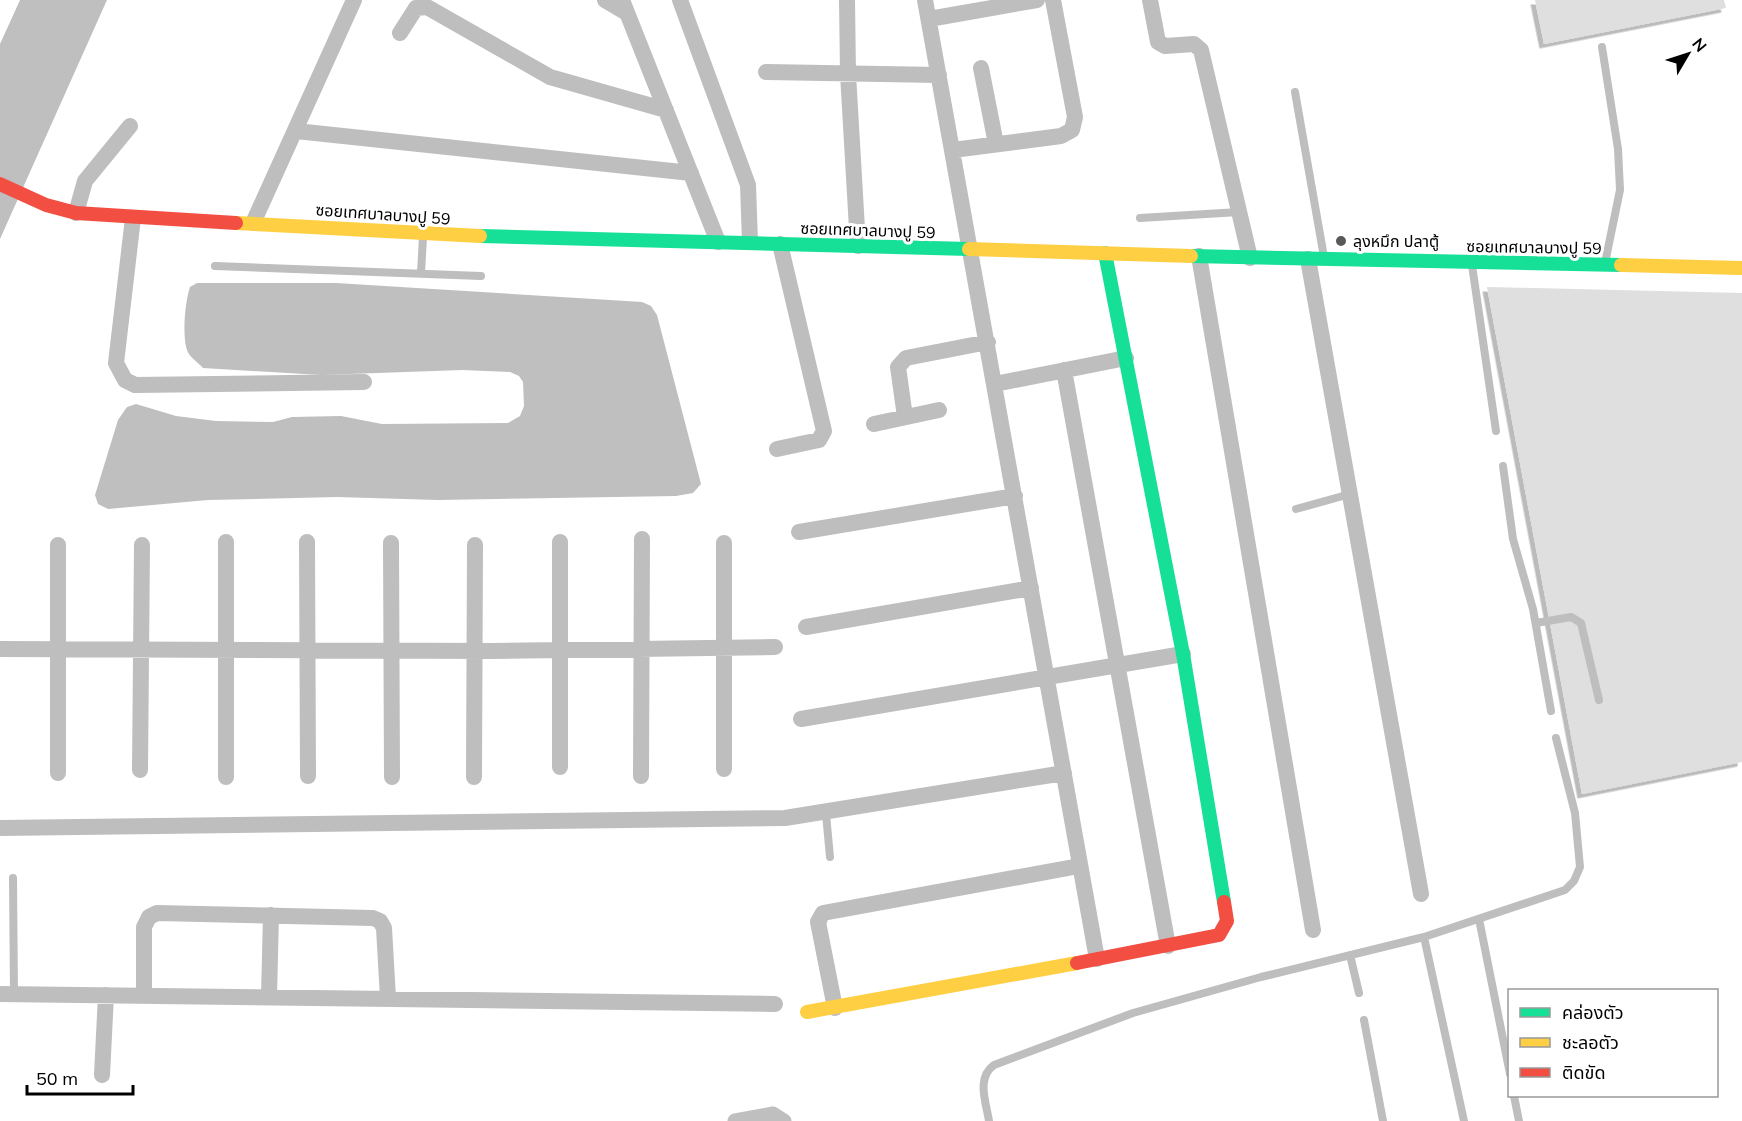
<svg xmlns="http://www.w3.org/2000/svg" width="1742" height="1121" font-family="Mulish,'Noto Sans Thai',sans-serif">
<defs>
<filter id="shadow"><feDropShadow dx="-4.5" dy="4.5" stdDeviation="0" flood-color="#0004"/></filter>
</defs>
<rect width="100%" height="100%" fill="#fff"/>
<!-- water -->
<path fill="#bfbfbf" d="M20,0H107L0,239V44Z
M197,283H336L642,302L651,306L657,315L701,484L693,493L676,496L438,500L337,497L208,500L108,509L98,504L95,495L118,420L127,407L136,404L176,416L216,421L273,422L292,417L341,416L382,424L508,423L520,416L524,406L523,382L519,376L510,372L462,370L321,375L203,368C199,363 192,359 189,354C181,342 185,301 190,287Z"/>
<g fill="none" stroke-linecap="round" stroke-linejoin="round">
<!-- canal -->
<path stroke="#bfbfbf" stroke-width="15" d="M735,1121L773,1114L784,1121"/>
</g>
<!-- building -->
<path fill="#dfdfdf" filter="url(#shadow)" d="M1535,0H1724L1726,8L1544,44Z
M1487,287L1742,293V762L1582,794Z"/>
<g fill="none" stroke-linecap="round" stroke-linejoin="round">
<!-- lane -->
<path stroke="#bebebe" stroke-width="8" d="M1602,47L1618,149L1620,190L1605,263
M1295,92L1324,257
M1140,218L1239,212
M1472,265L1496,431
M215,266L481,276
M421,273L423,237
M1503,466L1513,539L1533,609L1551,711
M1296,509L1350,494
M1536,623L1571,617L1581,623L1599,700
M826,814L830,857
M13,878L14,994
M1479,919L1510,1074
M1350,955L1359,993
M1364,1020L1383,1121
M1514,1096L1519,1121
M989,1121C986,1102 976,1078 994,1065L1133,1013L1261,977L1424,937
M1464,1121L1424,937L1565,890L1574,881L1580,867L1575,813L1556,738"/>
<!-- street -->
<path stroke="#bebebe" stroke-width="16" d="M605,0L627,13
M622,0L718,242
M680,0L748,185L750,242
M847,0L848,74L858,246
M925,0L1097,959
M1150,0L1158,42L1165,46L1194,44L1201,50L1250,258
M929,19L1037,0
M400,33L416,8L427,7L550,77L666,110
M981,68L996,144
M766,72L939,75
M296,131L691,173
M953,150L1061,136L1072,130L1075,117L1053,0
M76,213L85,181L130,126
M133,218L116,363L125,380L135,385L364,382
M253,223L354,0
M1199,256L1313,930
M1308,259L1421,894
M1064,370L1168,946
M995,384L1126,358
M905,417L898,367L906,358L988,342
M874,424L939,410
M777,449L819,440L824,431L780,244
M799,532L1015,496
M307,542L308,776
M391,543L392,777
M724,543V769
M806,627L1031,588
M0,649L490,651L775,647
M801,719L1183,654
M560,767V542
M140,770L142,545
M58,773V545
M641,776L642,539
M226,777V542
M474,777L475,545
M0,828L785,818L1064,773
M0,994L775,1004
M144,995V927L149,917L157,913L373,918L380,921L384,928L388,998
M269,996L271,915
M835,1008L818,922L823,913L1079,866
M102,1075L106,995"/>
<!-- fast -->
<path stroke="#16e098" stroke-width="14" d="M480,236L969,249
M1105,253L1183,654L1224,902
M1191,256L1621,265"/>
<!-- slow -->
<path stroke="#ffcf43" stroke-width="14" d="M236,223L480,236
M969,249L1191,256
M1621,265L1742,268
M807,1012L1077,963"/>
<!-- jam -->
<path stroke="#f24e42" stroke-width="14" d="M0,184L46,205L76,213L236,223
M1077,963L1219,935L1227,921L1224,902"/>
</g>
<!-- markers -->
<circle fill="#595959" stroke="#fff" stroke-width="2" cx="1341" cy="241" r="6"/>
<g text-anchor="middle" stroke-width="6" stroke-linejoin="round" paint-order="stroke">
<!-- street labels -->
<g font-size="16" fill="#000" stroke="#fff">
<text transform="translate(383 214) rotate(4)" y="6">ซอยเทศบาลบางปู 59</text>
<text transform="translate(868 230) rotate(2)" y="6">ซอยเทศบาลบางปู 59</text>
<text transform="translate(1534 247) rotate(1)" y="6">ซอยเทศบาลบางปู 59</text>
</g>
<!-- poi labels -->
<g font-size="16" fill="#000" stroke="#fff" text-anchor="start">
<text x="1353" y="247">ลุงหมึก ปลาตู้</text>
</g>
</g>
<!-- legend -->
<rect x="1508" y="989" width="210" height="108" fill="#ffffff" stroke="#999999" stroke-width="1.5"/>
<rect x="1520" y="1008" width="30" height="9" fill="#16e098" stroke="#999999" stroke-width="1.5"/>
<text x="1562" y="1019" font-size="18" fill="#000000">คล่องตัว</text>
<rect x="1520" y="1038" width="30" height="9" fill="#ffcf43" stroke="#999999" stroke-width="1.5"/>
<text x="1562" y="1049" font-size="18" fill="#000000">ชะลอตัว</text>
<rect x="1520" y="1068" width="30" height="9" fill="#f24e42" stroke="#999999" stroke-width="1.5"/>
<text x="1562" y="1079" font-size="18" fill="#000000">ติดขัด</text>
<!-- north arrow -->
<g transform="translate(1688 54) rotate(51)" stroke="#ffffff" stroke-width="4.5" paint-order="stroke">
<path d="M0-4.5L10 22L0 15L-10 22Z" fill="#000000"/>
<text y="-9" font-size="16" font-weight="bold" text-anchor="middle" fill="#000000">N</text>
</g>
<!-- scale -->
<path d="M27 1085v9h106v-9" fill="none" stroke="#000000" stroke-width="3"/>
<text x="36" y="1085" font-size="18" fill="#000000" stroke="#ffffff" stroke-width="4.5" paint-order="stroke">50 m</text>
</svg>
